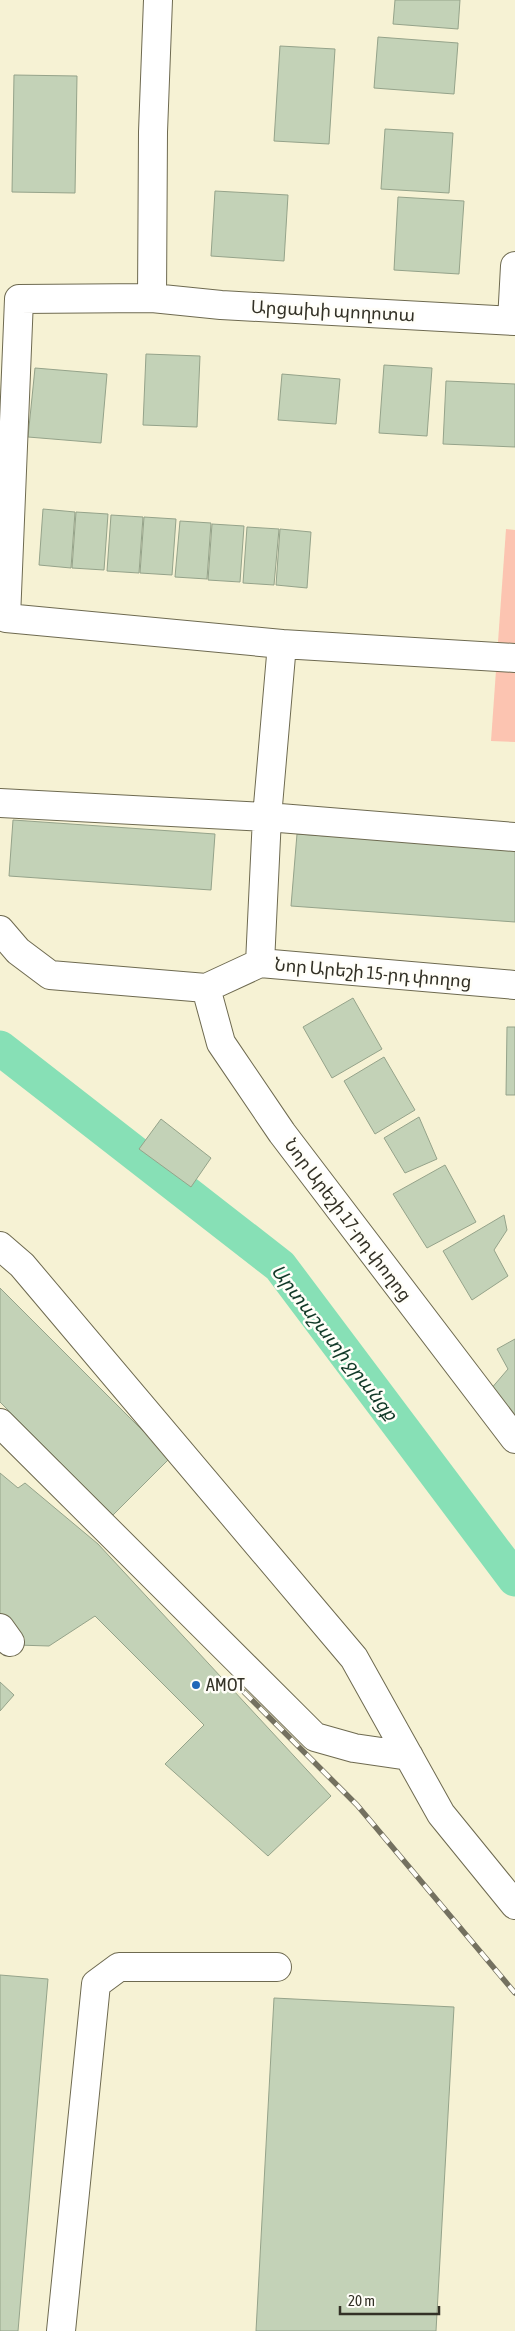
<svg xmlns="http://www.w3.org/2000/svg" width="515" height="2331" font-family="'Asap Condensed','Noto Sans Armenian',sans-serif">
<rect width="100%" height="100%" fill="#f6f2d4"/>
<!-- green -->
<path fill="#fcc4b1" d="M506,529L515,530V742L491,741Z"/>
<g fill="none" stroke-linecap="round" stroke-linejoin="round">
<!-- canal -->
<path stroke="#87e0b6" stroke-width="35" d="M0,1048L280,1266L515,1579"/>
</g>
<!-- building -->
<path fill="#c3d2b7" stroke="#95a38a" d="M395,0H460L458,29L393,24Z
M378,37L458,43L454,94L374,88Z
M280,46L335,49L329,144L274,141Z
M14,75L77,76L75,193L12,192Z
M385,129L453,133L449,193L381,189Z
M215,191L288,195L284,261L211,256Z
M398,197L464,201L459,274L394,270Z
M146,354L200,356L197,427L143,425Z
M384,365L432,368L427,436L379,433Z
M35,368L107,374L101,443L28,437Z
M282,374L340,379L336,424L278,420Z
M446,381L515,384V447L443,444Z
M43,509L75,512L71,568L39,565Z
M76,512L108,514L104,570L72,568Z
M111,515L143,517L139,573L107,571Z
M144,517L176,519L172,575L140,573Z
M180,521L211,523L207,579L175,577Z
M212,524L244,526L240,582L208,580Z
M247,527L279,529L274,585L243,583Z
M280,529L311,532L307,588L276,585Z
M13,820L215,834L211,890L9,876Z
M297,834L515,849V922L291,906Z
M353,998L382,1049L332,1078L303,1027Z
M507,1027H515V1095H506Z
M384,1057L415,1110L375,1134L344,1081Z
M419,1117L437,1159L405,1173L384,1138Z
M161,1119L211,1158L191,1187L139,1149Z
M445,1165L476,1222L427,1248L393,1194Z
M504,1215L507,1230L494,1250L508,1276L472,1300L443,1251Z
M0,1288L170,1458L113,1515L0,1402Z
M515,1339V1421L490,1390L508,1369L497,1349Z
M0,1473L18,1488L25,1483L98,1544L331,1796L268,1856L165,1764L204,1725L95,1616L49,1646L17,1645L0,1617Z
M0,1682L14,1695L0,1711Z
M0,1975L48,1979L18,2331H0Z
M274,1998L454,2007L436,2331H256Z"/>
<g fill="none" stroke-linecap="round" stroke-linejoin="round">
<defs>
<path id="minor" d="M152,298L153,132L158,0
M512,321L515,266
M282,644L515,658
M0,803L267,817L515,837
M0,930L18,951L50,975L206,988L260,963L515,985
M260,963L267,817L282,644L6,618L19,299L152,298L221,305L515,321
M206,988L221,1043L282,1133L515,1439
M0,1246L22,1265L354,1658L441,1814L515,1905
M0,1423L315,1737L354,1748L409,1756
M0,1628L10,1642
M61,2331L96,1984L119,1967H277"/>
</defs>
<!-- minor casing -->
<use href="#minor" stroke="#6e6a50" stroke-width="30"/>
<!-- minor -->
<use href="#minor" stroke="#fff" stroke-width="28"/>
<defs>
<path id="rail" d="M244,1692L357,1805L515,1993"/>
</defs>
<!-- rail casing -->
<use href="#rail" stroke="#747160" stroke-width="5.5"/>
<!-- rail -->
<use href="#rail" stroke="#fffef8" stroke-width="4" stroke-dasharray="11" stroke-linecap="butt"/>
</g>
<!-- markers -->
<circle fill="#2068b8" stroke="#fffef8" stroke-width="2" cx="196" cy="1685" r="5"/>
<g text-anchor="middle" stroke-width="5" stroke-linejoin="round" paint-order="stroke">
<!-- street labels -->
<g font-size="18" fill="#333126" stroke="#fffef8">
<text transform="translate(333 311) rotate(3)" y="6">Արցախի պողոտա</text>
<text transform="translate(373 973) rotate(5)" y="6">Նոր Արեշի 15-րդ փողոց</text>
<text transform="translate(348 1220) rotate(53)" y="6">Նոր Արեշի 17-րդ փողոց</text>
</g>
<!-- poi labels -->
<g font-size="18" fill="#333126" stroke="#fffef8" text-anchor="start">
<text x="206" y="1691">AMOT</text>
</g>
<!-- water labels -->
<g font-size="19" font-style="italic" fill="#113928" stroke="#fffef8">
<text transform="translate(335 1342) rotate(52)" y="7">Արտաշատի ջրանցք</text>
</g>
</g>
<!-- scale -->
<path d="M340 2306v8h99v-8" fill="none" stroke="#333126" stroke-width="2.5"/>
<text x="348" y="2306" font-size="15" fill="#333126" stroke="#fffef8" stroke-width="4" paint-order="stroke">20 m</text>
</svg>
